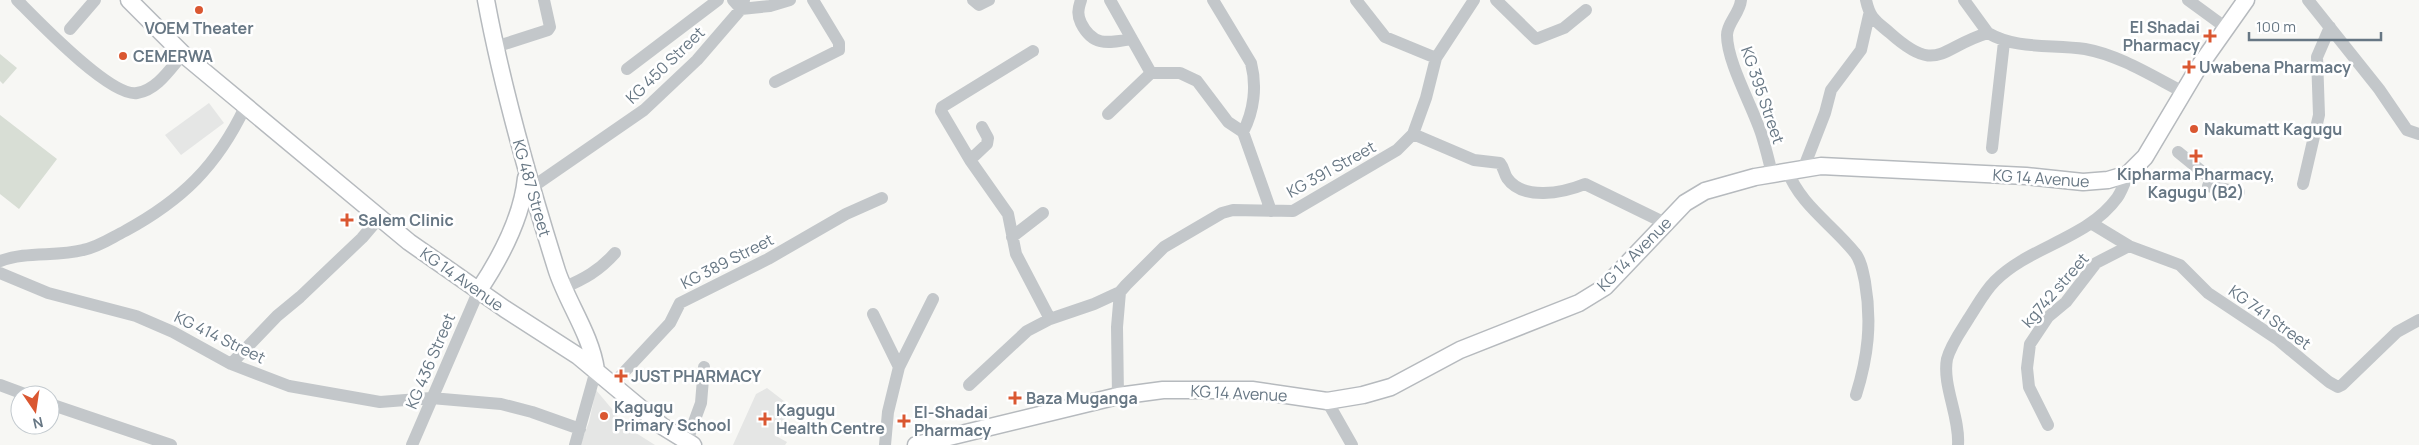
<svg xmlns="http://www.w3.org/2000/svg" width="2419" height="445" font-family="Manrope,sans-serif">
<rect width="100%" height="100%" fill="#f7f7f4"/>
<!-- built -->
<path fill="#e5e6e5" d="M209,103L224,123L181,155L165,135Z
M767,388L793,408L777,429L776,436L787,442L785,445H733L756,394Z
M596,390L622,421L636,433L655,445H580L589,422Z"/>
<!-- green -->
<path fill="#d8ded5" d="M0,54L17,68L3,84L0,81Z
M0,115L57,159L19,209L0,194Z"/>
<g fill="none" stroke-linecap="round" stroke-linejoin="round">
<defs>
<path id="major" d="M129,0L183,54L409,242L505,309L578,356L662,426L693,445
M486,0C503,92 529,182 557,271C568,304 591,335 596,370
M479,290C501,257 522,217 526,178
M916,445L1118,396L1163,390H1252L1327,401L1363,395L1391,387L1460,350L1579,303L1605,287L1685,203L1705,191L1755,177L1821,166L2026,176L2083,182L2108,180L2128,174L2145,157L2198,68L2246,0"/>
</defs>
<!-- major casing -->
<use href="#major" stroke="#b6babe" stroke-width="19"/>
<!-- minor -->
<path stroke="#c3c7ca" stroke-width="12" d="M17,0C37,20 110,97 137,93C157,90 170,69 183,54
M733,0L741,9L770,6L790,0
M973,0L979,5L989,0
M1081,0C1078,9 1077,15 1081,23C1093,47 1108,43 1132,39
M1110,0L1151,73H1180L1197,81L1228,122L1243,132L1271,211
M1213,0L1251,63C1257,86 1254,111 1243,132
M1356,0L1385,37L1436,58
M1496,0L1536,39L1564,28L1586,10
M1741,0C1740,13 1727,23 1727,35C1727,63 1754,109 1762,136C1766,149 1769,161 1772,174
M1866,0C1870,19 1876,21 1890,33C1938,76 1940,47 1988,33C2017,50 2052,44 2085,49C2119,55 2152,76 2183,92
M1964,0L1988,33
M2188,0L2225,27
M2308,0L2379,89L2407,130L2419,134
M70,29L95,0
M495,47L548,30L550,27L544,0
M1033,51L942,107L941,111L970,160L1008,214L1016,254L1050,319
M627,69L718,0
M775,82L839,50V43L813,0
M1108,114L1151,73
M1413,134L1474,160L1500,163C1504,168 1504,173 1507,178C1523,201 1563,193 1585,184L1665,223
M1992,148L2004,42
M2178,152L2211,179L2208,186L2239,192
M970,160L987,144L988,138L982,127
M1804,167L1825,113L1831,90L1861,50L1869,15
M1787,170C1801,206 1832,224 1855,253C1861,260 1863,272 1865,282C1872,322 1868,357 1856,395
M2303,184L2319,115L2317,57L2330,27
M531,188L644,110L697,60L741,9L744,0
M2091,223L2129,246L2180,265L2208,293L2277,339L2329,382L2338,387L2342,385L2397,332L2419,320
M1012,237L1043,213
M0,261C27,251 56,257 83,250C99,247 111,238 125,231C182,200 217,166 245,107
M0,273L48,293L136,316L173,332L231,364L289,386L380,402L431,398L501,404L532,412L580,429
M563,288C584,279 599,271 615,253
M873,314L899,367
M231,364L277,316L300,297L362,238L379,218
M613,384L670,323L680,303L768,259L846,214L882,198
M0,385L27,395
M969,385L1027,331L1050,319L1094,304L1120,292
M1118,396L1117,327L1120,292L1126,285L1164,247L1222,213L1233,210L1293,211L1397,150L1413,134L1426,98L1436,58L1474,0
M1327,401L1352,445
M50,404L171,445
M2048,425L2029,387L2027,368L2030,344L2048,317L2066,302L2096,263L2129,246
M687,441L701,403L704,367
M412,445L479,290
M575,445L596,370
M885,445L888,412L899,367L933,299
M1958,445C1960,417 1942,385 1947,359C1951,344 1961,331 1969,318C1977,306 1984,292 1995,281C2030,246 2087,239 2117,198C2122,191 2125,182 2128,174"/>
<!-- major -->
<use href="#major" stroke="#fff" stroke-width="16"/>
</g>
<!-- markers -->
<g fill="#da5731" stroke="#fff" stroke-width="2">
<circle cx="199" cy="10" r="5"/>
<path d="M2207.5 28.5h5v5h5v5h-5v5h-5v-5h-5v-5h5z"/>
<circle cx="123" cy="56" r="5"/>
<path d="M2186.5 59.5h5v5h5v5h-5v5h-5v-5h-5v-5h5z"/>
<circle cx="2194" cy="129" r="5"/>
<path d="M2193.5 148.5h5v5h5v5h-5v5h-5v-5h-5v-5h5z"/>
<path d="M344.5 212.5h5v5h5v5h-5v5h-5v-5h-5v-5h5z"/>
<path d="M618.5 368.5h5v5h5v5h-5v5h-5v-5h-5v-5h5z"/>
<path d="M1012.5 390.5h5v5h5v5h-5v5h-5v-5h-5v-5h5z"/>
<circle cx="604" cy="416" r="5"/>
<path d="M762.5 411.5h5v5h5v5h-5v5h-5v-5h-5v-5h5z"/>
<path d="M901.5 413.5h5v5h5v5h-5v5h-5v-5h-5v-5h5z"/>
</g>
<g text-anchor="middle" stroke-width="5" stroke-linejoin="round" paint-order="stroke">
<!-- poi labels -->
<g font-size="16" font-weight="bold" fill="#677784" stroke="#fff" text-anchor="start">
<text x="2200" y="33" text-anchor="end">El Shadai<tspan x="2200" dy="18">Pharmacy</tspan></text>
<text x="199" y="34" text-anchor="middle">VOEM Theater</text>
<text x="133" y="62">CEMERWA</text>
<text x="2199" y="73">Uwabena Pharmacy</text>
<text x="2204" y="135">Nakumatt Kagugu</text>
<text x="2196" y="180" text-anchor="middle">Kipharma Pharmacy,<tspan x="2196" dy="18">Kagugu (B2)</tspan></text>
<text x="358" y="226">Salem Clinic</text>
<text x="631" y="382">JUST PHARMACY</text>
<text x="1026" y="404">Baza Muganga</text>
<text x="614" y="413">Kagugu<tspan x="614" dy="18">Primary School</tspan></text>
<text x="776" y="416">Kagugu<tspan x="776" dy="18">Health Centre</tspan></text>
<text x="914" y="418">El-Shadai<tspan x="914" dy="18">Pharmacy</tspan></text>
</g>
<!-- street labels -->
<g font-size="16" fill="#677784" stroke="#fff">
<text transform="translate(665 65) rotate(-44)" y="6">KG 450 Street</text>
<text transform="translate(1763 95) rotate(71)" y="6">KG 395 Street</text>
<text transform="translate(1331 169) rotate(-29)" y="6">KG 391 Street</text>
<text transform="translate(2041 178) rotate(4)" y="6">KG 14 Avenue</text>
<text transform="translate(532 188) rotate(74)" y="6">KG 487 Street</text>
<text transform="translate(1634 254) rotate(-45)" y="6">KG 14 Avenue</text>
<text transform="translate(727 261) rotate(-27)" y="6">KG 389 Street</text>
<text transform="translate(462 279) rotate(35)" y="6">KG 14 Avenue</text>
<text transform="translate(2055 290) rotate(-49)" y="6">kg742 street</text>
<text transform="translate(2270 317) rotate(36)" y="6">KG 741 Street</text>
<text transform="translate(220 337) rotate(26)" y="6">KG 414 Street</text>
<text transform="translate(430 361) rotate(-67)" y="6">KG 436 Street</text>
<text transform="translate(1239 393) rotate(3)" y="6">KG 14 Avenue</text>
</g>
</g>
<!-- north arrow -->
<g transform="translate(35 410) rotate(167)"><circle r="24" fill="#ffffff" stroke="#c2c9ce"/>
<path d="M0-4L9 19L0 12L-9 19Z" fill="#da5731"/>
<text y="-8" font-size="14" font-weight="bold" text-anchor="middle" fill="#677784">N</text>
</g>
<!-- scale -->
<path d="M2249 32v8h132v-8" fill="none" stroke="#677784" stroke-width="2.5"/>
<text x="2256" y="32" font-size="15" fill="#677784" stroke="#ffffff" stroke-width="4" paint-order="stroke">100 m</text>
</svg>
